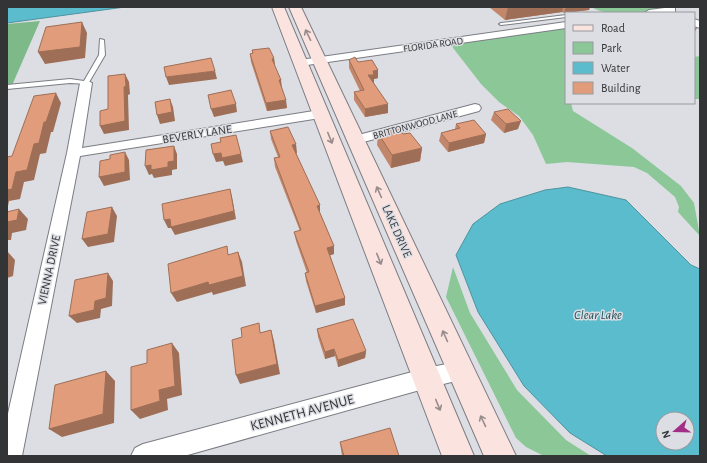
<svg xmlns="http://www.w3.org/2000/svg" width="707" height="463" font-family="'Alegreya Sans',sans-serif">
<rect width="100%" height="100%" fill="#dcdee4"/>
<!-- green -->
<path fill="#8cc798" d="M591,7H663L666,9C642,12 612,19 591,7Z
M566,27V103H571L573,111L632,148L681,186L694,203L700,236L678,212L679,207L675,197L647,173L634,167L567,162L546,164L533,135L519,116L499,102L481,84L450,44Z
M700,56V99H694V57Z
M453,267L470,313L517,390L566,440L591,456H544L526,447L516,438L446,297Z"/>
<!-- forest -->
<path fill="#7db989" d="M40,21L10,90H7V24Z"/>
<!-- water -->
<path fill="#5abccc" stroke="#4e939f" fill-rule="evenodd" d="M7,7H125L7,23Z
M568,187L626,200L691,265L700,269V456H607L570,433L524,386L478,312L456,255L473,224L500,204L545,190ZM663,419H687V443H663Z"/>
<g fill="none" stroke-linecap="round" stroke-linejoin="round">
<defs>
<path id="lane" d="M566,15V17L501,25L499,24L501,23Z
M100,39L104,40L105,55L88,84L70,83L7,89V85L70,79L84,81L99,55Z"/>
<path id="street" d="M672,7L675,8V12L644,13L649,10Z
M694,19L700,21V28L694,26Z
M566,22V28L300,66L295,63L300,60Z
M86,80L92,83L82,148L320,110L326,114L320,118L80,156L22,456H7V418L67,153L80,83Z
M475,104L479,105L481,108L479,111L356,144L351,143L349,140L351,137Z
M461,361L468,364L471,371L468,378L427,388L184,456H131L135,448L143,444L427,368Z"/>
<path id="secondary" d="M272,7H284L474,456H442Z
M289,7H301L516,456H484Z"/>
</defs>
<!-- lane casing -->
<use href="#lane" stroke="#7b7d83" stroke-width="2"/>
<!-- street casing -->
<use href="#street" stroke="#7b7d83" stroke-width="2"/>
<!-- secondary casing -->
<use href="#secondary" stroke="#7b7d83" stroke-width="2"/>
<!-- lane -->
<use href="#lane" fill="#fff" fill-rule="evenodd"/>
<!-- street -->
<use href="#street" fill="#fff" fill-rule="evenodd"/>
<!-- secondary -->
<use href="#secondary" fill="#fbe3e0" fill-rule="evenodd"/>
</g>
<!-- wall -->
<path fill="#c2876a" d="M489,7H590L589,10L564,13L562,12L505,20Z
M252,50L274,58L275,66L282,88L287,108L267,111L251,62L250,54L252,53Z
M349,60L358,62L378,78L374,79V83H373L388,113L365,117L354,100V92L360,91L349,68Z
M494,112L518,129L504,133L491,120Z
M456,124L486,134L484,143L448,152L439,141L441,133L455,129Z
M270,131L297,153H296L320,214L334,246V254L330,255L345,298V305L316,313L306,281L305,273H307L296,241L294,232L300,231L275,167L274,158L278,157L271,139Z
M378,133L403,134L422,148L420,161L391,168L377,145Z
M317,329L366,351L365,358L338,367L335,356L325,359L318,337Z
M340,442L399,456H342L341,450Z"/>
<!-- shaded-wall -->
<path fill="#9e6e56" d="M508,7H563L562,12L505,20Z
M566,7H590L589,10L564,13Z
M82,22L87,33L85,58L45,64L38,52Z
M694,28H697L694,33Z
M274,58L275,66L272,59Z
M378,70V78L374,79V83L368,84V75L373,71Z
M215,71L217,79L169,85L166,77Z
M125,74L129,82L130,94L128,95L129,130L104,134L100,126L124,87Z
M279,80H281L282,88Z
M56,93L61,103L53,132H51L46,153L40,154L34,180L24,182L20,199L9,201L7,211V190L16,172L34,144L44,122Z
M170,99L173,107L175,121L160,124L157,115Z
M286,100L287,108L267,111L266,103Z
M236,104L237,112L214,117L211,109Z
M388,104V113L365,117V109Z
M521,121L518,129L504,133L506,124Z
M486,134L484,143L448,152L449,143Z
M296,144L297,153L294,154L292,145Z
M174,146L177,154V169L172,170V175L154,178L152,174L149,175L145,166L168,162Z
M422,148L420,161L391,168L392,155Z
M125,152L129,160L130,180L104,186L99,177Z
M221,153L241,154L243,162L225,166L223,161L216,162L213,154Z
M230,189L232,197L236,219L175,235L171,228H168L164,220Z
M320,205V214H318L317,206Z
M112,207L117,216L114,242L88,247L82,239Z
M19,209L28,219L26,230L12,233L11,240H8L7,246V222Z
M334,246V254L328,256L327,248Z
M7,251L15,260L13,276L7,278Z
M238,252L242,262L246,286L213,295L212,292L177,302L171,293L208,282Z
M108,273L113,281L112,306L101,309L100,318L77,323L69,316L95,301Z
M345,298V305L316,313L315,306Z
M271,330L274,341L280,374L240,384L236,375Z
M172,343L179,353L182,395L167,399L168,410L140,419L131,410L159,390Z
M334,349L335,356L325,359V352Z
M366,351L365,358L338,367V360Z
M106,371L115,381L114,423L62,437L49,429Z"/>
<!-- building -->
<path fill="#e19d7b" stroke="#9e6e56" d="M82,22L80,47L38,52L46,27Z
M269,48L274,58L272,59L281,80H279L286,100L266,103L250,54L253,53L252,50Z
M355,57L358,62L372,60L378,70L373,71L374,75H368L388,104L365,109L354,92L364,90L349,60Z
M211,58L215,71L166,77L164,67Z
M125,74L126,86L124,87L125,121L100,126V111L108,109V76Z
M231,90L236,104L211,109L208,95Z
M56,93L46,122H44L39,143L34,144L27,170L16,172L12,189L7,190V157L12,156L34,96Z
M170,99L172,112L157,115L155,102Z
M508,109L521,121L506,124L494,112Z
M474,120L486,134L449,143L441,133L460,128L456,124Z
M288,127L296,144L292,145L320,205L317,206L334,246L327,248L345,298L315,306L305,273L309,272L294,232L301,230L274,158L280,157L270,131Z
M399,129L403,134L410,133L422,148L392,155L378,133Z
M236,135L241,154L222,158L221,153L213,154L211,144L221,142L220,138Z
M174,146V161L168,162V167L151,170V165L145,166L146,150Z
M125,152V172L99,177L100,161L110,159V155Z
M230,189L234,211L171,227L170,219L164,220L162,204Z
M112,207L108,234L82,239L87,212Z
M19,209L17,220L7,222V212Z
M227,246L228,255L238,252L243,276L209,285L208,282L171,293L168,264Z
M108,273L106,298L95,301L94,310L69,316L75,280Z
M353,319L366,351L338,360L334,349L325,352L317,329Z
M259,323L260,333L271,330L277,364L236,375L232,340L242,337L241,328Z
M172,343L175,386L159,390L160,401L131,410V367L147,363V350Z
M106,371L103,414L49,429L55,385Z
M390,428L399,456H344L340,442Z"/>
<!-- one-way arrows -->
<defs><path id="oneway-shaft" d="M-6 0H5M1.5-3L5.5 0L1.5 3" fill="none" stroke-width="1.6" stroke-linecap="round" stroke-linejoin="round"/></defs>
<g stroke="#978c8b">
<use href="#oneway-shaft" transform="translate(308 35) rotate(-116)"/>
<use href="#oneway-shaft" transform="translate(330 138) rotate(68)"/>
<use href="#oneway-shaft" transform="translate(379 192) rotate(-114)"/>
<use href="#oneway-shaft" transform="translate(379 259) rotate(68)"/>
<use href="#oneway-shaft" transform="translate(445 336) rotate(-114)"/>
<use href="#oneway-shaft" transform="translate(438 405) rotate(68)"/>
<use href="#oneway-shaft" transform="translate(483 421) rotate(-115)"/>
</g>
<g text-anchor="middle" stroke-width="3" stroke-linejoin="round" paint-order="stroke">
<!-- far-street labels -->
<g font-size="10" fill="#333436" stroke="#dcdee4">
<text transform="translate(433 44) rotate(-8)" y="4">FLORIDA ROAD</text>
<text transform="translate(415 124) rotate(-15)" y="4">BRITTONWOOD LANE</text>
</g>
<!-- street labels -->
<g font-size="12" fill="#333436" stroke="#dcdee4">
<text transform="translate(197 134) rotate(-9)" y="4">BEVERLY LANE</text>
<text transform="translate(397 231) rotate(66)" y="4">LAKE DRIVE</text>
<text transform="translate(49 270) rotate(-78)" y="4">VIENNA DRIVE</text>
</g>
<!-- water labels -->
<g font-size="13" font-style="italic" fill="#255158" stroke="#dcdee4">
<text x="598" y="319">Clear Lake</text>
</g>
<!-- near-street labels -->
<g font-size="14" fill="#333436" stroke="#dcdee4">
<text transform="translate(302 412) rotate(-15)" y="5">KENNETH AVENUE</text>
</g>
</g>
<!-- border -->
<rect width="707" height="463" fill="none" stroke="#333436" stroke-width="16"/>
<!-- legend -->
<rect x="565" y="12" width="130" height="92" fill="#dcdee4" stroke="#989a9e"/>
<rect x="573" y="25" width="20" height="6" fill="#fbe3e0" stroke="#989a9e"/>
<text x="601" y="32" font-size="12" fill="#333436">Road</text>
<rect x="573" y="42" width="20" height="12" fill="#8cc798" stroke="#989a9e"/>
<text x="601" y="52" font-size="12" fill="#333436">Park</text>
<rect x="573" y="62" width="20" height="12" fill="#5abccc" stroke="#989a9e"/>
<text x="601" y="72" font-size="12" fill="#333436">Water</text>
<rect x="573" y="82" width="20" height="12" fill="#e19d7b" stroke="#989a9e"/>
<text x="601" y="92" font-size="12" fill="#333436">Building</text>
<!-- north arrow -->
<g transform="translate(675 431) rotate(250)"><circle r="19" fill="#dcdee4" stroke="#989a9e"/>
<path d="M0-3L7 15L0 10L-7 15Z" fill="#a32e88"/>
<text y="-6" font-size="11" font-weight="bold" text-anchor="middle" fill="#333436">N</text>
</g>
</svg>
